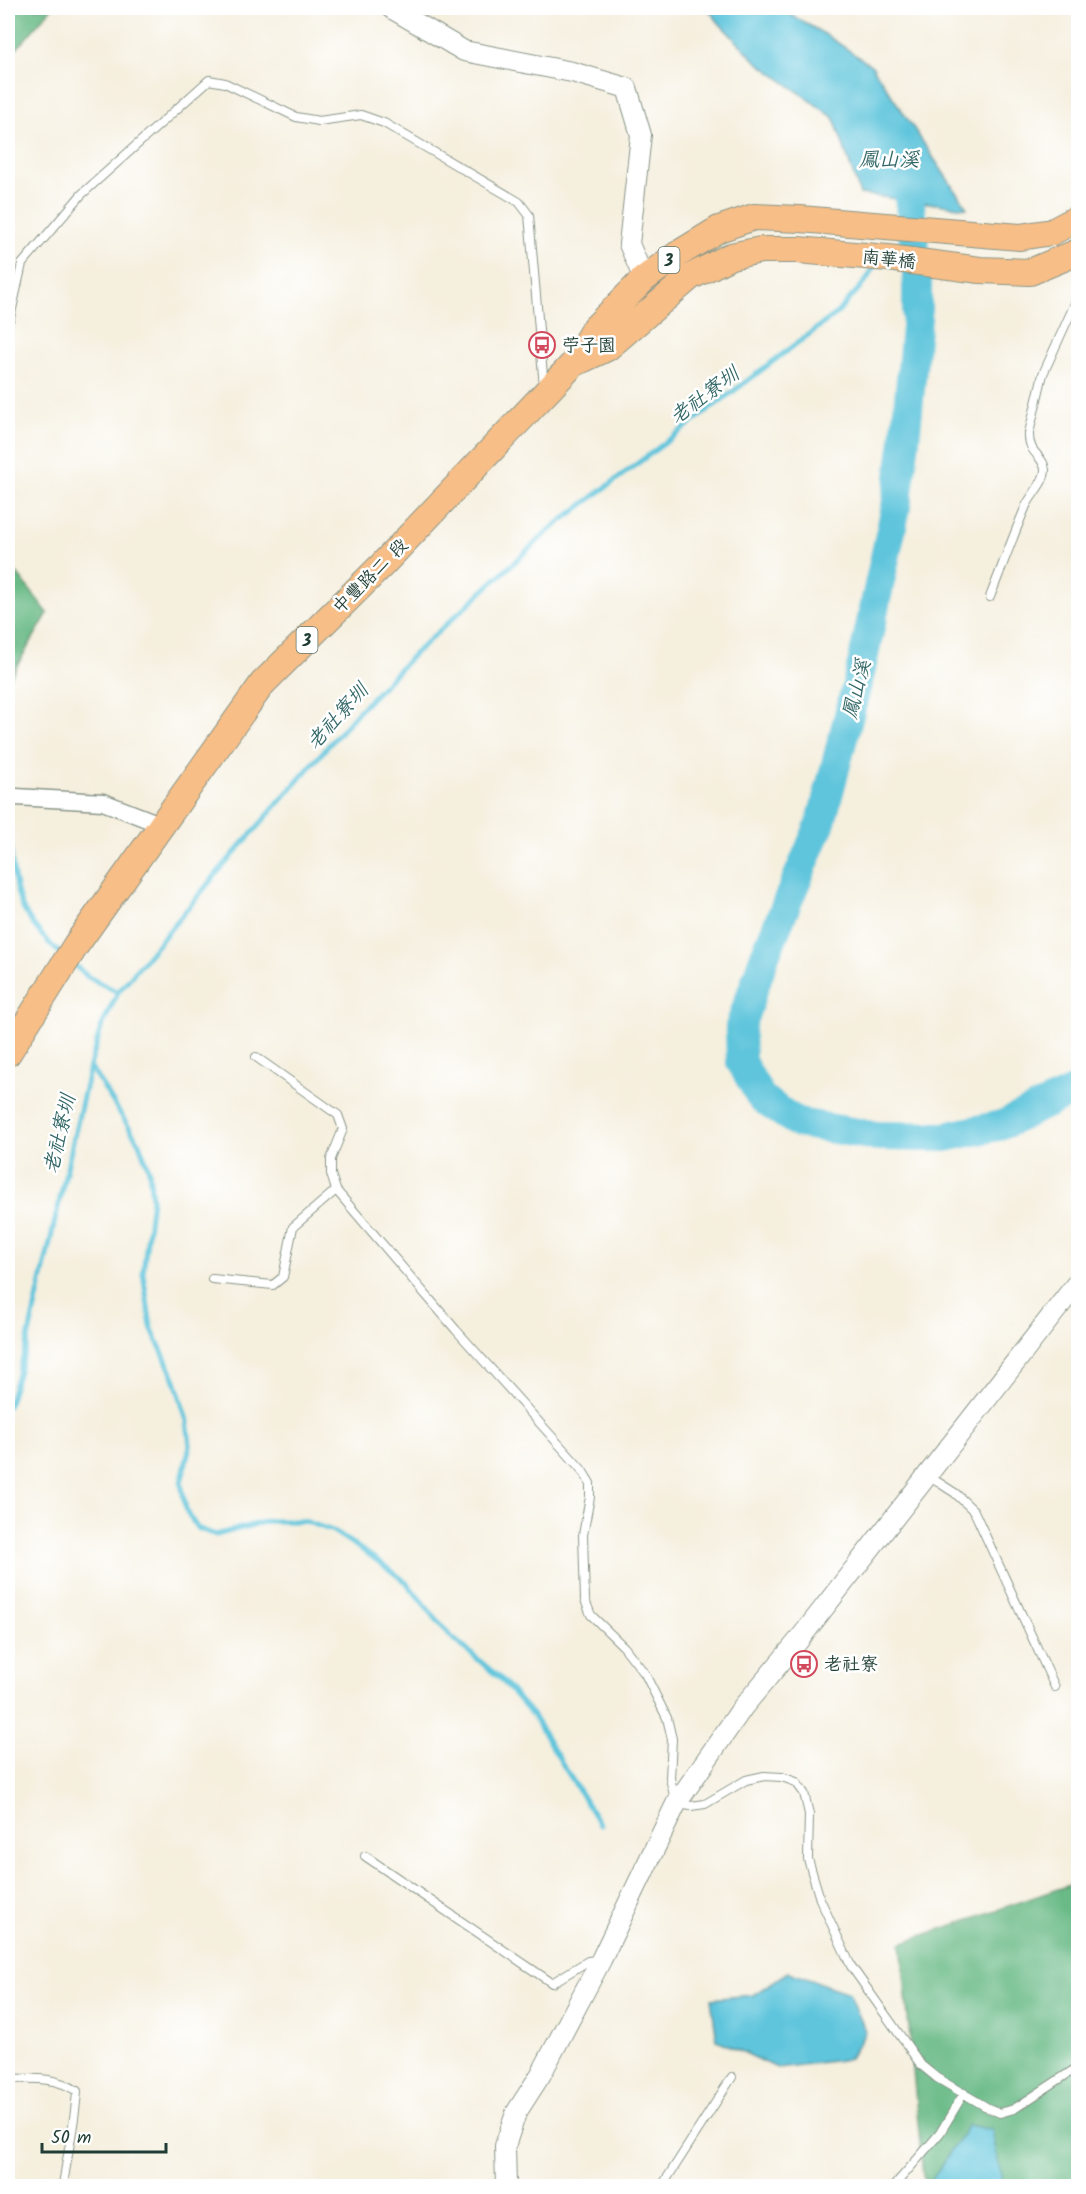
<svg xmlns="http://www.w3.org/2000/svg" width="1086" height="2194" font-family="Kalam,'LXGW WenKai TC',sans-serif">
<rect width="100%" height="100%" fill="#fff"/>
<filter id="ink" filterUnits="userSpaceOnUse"><feTurbulence type="fractalNoise" baseFrequency=".0167" numOctaves="2"/><feDisplacementMap in="SourceGraphic" scale="12" xChannelSelector="R" yChannelSelector="G"/><feConvolveMatrix kernelMatrix="1 2 1 2 8 2 1 2 1" color-interpolation-filters="sRGB"/></filter>
<filter id="wash" filterUnits="userSpaceOnUse"><feTurbulence type="fractalNoise" baseFrequency=".008" numOctaves="4" result="noise"/><feDisplacementMap in="SourceGraphic" scale="24" xChannelSelector="R" yChannelSelector="G"/><feGaussianBlur stdDeviation="1.35" result="paint"/><feColorMatrix in="noise" values="0 0 0 0 0 0 0 0 0 0 0 0 0 0 0 0 0 1.4 0 .05"/><feComposite in="paint" operator="in"/></filter>
<g filter="url(#wash)">
<rect width="100%" height="100%" fill="#f5efde"/>
<!-- forest -->
<path fill="#69ba86" stroke="#447c5d" stroke-width="1.5" d="M8,8H52L8,59Z
M8,562L48,613L8,681Z
M1078,1882V2186H924L901,1943Z"/>
<!-- water -->
<path fill="#5fc5dc" stroke="#3f8188" stroke-width="1.5" d="M707,8H779L826,35L872,66L967,208L860,194L834,118L757,62L720,24Z
M788,1972L849,1993L866,2032L849,2059L777,2068L717,2040L711,1999L753,1995Z
M968,2125L992,2130L1003,2186H928Z"/>
<g fill="none" stroke-linecap="round" stroke-linejoin="round">
<!-- stream -->
<path stroke="#5fc5dc" stroke-width="5" d="M898,220L909,196
M8,823C10,846 13,892 25,912C34,927 48,943 62,955
M72,963L88,977L118,992
M90,1066L139,1143L149,1170L152,1199L143,1273L151,1327L175,1380L187,1421L190,1445L181,1483L186,1510L197,1528L216,1535L267,1521H304L333,1531L371,1556L406,1582L449,1635L501,1679L533,1716L600,1825
M8,1406L26,1348L90,1066L101,1028L118,992L218,872L356,714L415,653L553,527L836,314L865,282L875,266"/>
<!-- river -->
<path stroke="#5fc5dc" stroke-width="30" d="M902,161L909,195L917,273V318L905,440L896,507L861,669L821,822L765,955L740,1027L741,1062L762,1099L798,1123L876,1136L945,1137L1002,1125L1078,1089"/>
</g>
</g>
<g filter="url(#ink)">
<g fill="none" stroke-linecap="round" stroke-linejoin="round">
<defs>
<path id="service" d="M8,322L10,318L22,264L82,194L209,80L225,83L296,117L319,121L361,115L384,123L519,202L529,215L544,387
M990,597C1002,567 1013,536 1026,506C1031,495 1045,482 1045,470C1044,455 1028,455 1029,433L1043,374L1078,297
M256,1057L338,1115L343,1129L331,1159V1174L336,1190L456,1330L582,1470L590,1483V1497L583,1535L585,1600L591,1615L624,1647L645,1674L667,1718L672,1739L670,1778L676,1804L691,1806L705,1804L746,1780L764,1776L782,1777L796,1782L804,1793L809,1814L808,1859L820,1899L851,1966L921,2065L937,2078L988,2108L1000,2113L1014,2109L1078,2067
M212,1279L273,1285L283,1277L293,1227L336,1190
M927,1475L955,1493L974,1511L1055,1687
M365,1856L552,1983L588,1961L599,1960
M8,2079C34,2079 54,2076 77,2091C75,2123 67,2155 63,2186
M662,2186L732,2077
M894,2186L940,2133L964,2093"/>
<path id="minor" d="M8,799L16,797L103,802L162,825"/>
<path id="tertiary" d="M391,8L464,51L572,72L627,88L641,135L629,244L644,279
M506,2186L505,2146L516,2113L541,2074L601,1960L676,1804L743,1707L798,1641L1078,1282"/>
<path id="primary" d="M573,364L607,348L690,277L731,256L761,250H798L888,258L980,270L1030,272L1078,252
M8,1053L76,945L263,683L382,565L573,364L593,330L644,279L678,254L719,229L754,217L800,219L1020,237L1052,232L1078,218"/>
</defs>
<!-- service casing -->
<use href="#service" stroke="#8a9689" stroke-width="10"/>
<!-- minor casing -->
<use href="#minor" stroke="#8a9689" stroke-width="19"/>
<!-- tertiary casing -->
<use href="#tertiary" stroke="#8a9689" stroke-width="22"/>
<!-- primary casing -->
<use href="#primary" stroke="#8a9689" stroke-width="28"/>
<!-- service -->
<use href="#service" stroke="#fff" stroke-width="8"/>
<!-- minor -->
<use href="#minor" stroke="#fff" stroke-width="16"/>
<!-- tertiary -->
<use href="#tertiary" stroke="#fff" stroke-width="20"/>
<!-- primary -->
<use href="#primary" stroke="#f7be87" stroke-width="26"/>
</g>
</g>
<!-- icons -->
<defs>
<symbol id="bus-ring" viewBox="-11 -11 22 22"><circle r="9.5" fill="#fff" stroke="#d1495b" stroke-width="1.5"/><path d="M-5-6H5V4H4V6H2V4H-2V6H-4V4H-5ZM-3.5-4V0h7V-4ZM-3.5 1.2v1.5H-2V1.2ZM2 1.2v1.5H3.5V1.2Z" fill="#d1495b"/></symbol>
</defs>
<g fill-rule="evenodd">
<use href="#bus-ring" x="527" y="330" width="30" height="30"/>
<use href="#bus-ring" x="789" y="1649" width="30" height="30"/>
</g>
<g text-anchor="middle" stroke-width="5" stroke-linejoin="round" paint-order="stroke">
<!-- shield labels -->
<g fill="#fff" stroke="#627771" stroke-width="1.5">
<rect x="658.5" y="247" width="21" height="26" rx="4.5"/>
<rect x="296.5" y="627" width="21" height="26" rx="4.5"/>
</g>
<g font-size="16" font-weight="bold" fill="#1f3d34">
<text x="669" y="266">3</text>
<text x="307" y="646">3</text>
</g>
<!-- street labels -->
<g font-size="18" fill="#1f3d34" stroke="#fff">
<text transform="translate(889 259) rotate(6)" y="6">南華橋</text>
<text transform="translate(370 576) rotate(-45)" y="6">中豐路二 段</text>
</g>
<!-- poi labels -->
<g font-size="18" fill="#1f3d34" stroke="#fff" text-anchor="start">
<text x="562" y="351">苧子園</text>
<text x="824" y="1670">老社寮</text>
</g>
<!-- water labels -->
<g font-size="20" font-style="italic" fill="#326666" stroke="#fff">
<text x="889" y="166">鳳山溪</text>
<text transform="translate(704 395) rotate(-37)" y="7">老社寮圳</text>
<text transform="translate(856 689) rotate(-76)" y="7">鳳山溪</text>
<text transform="translate(337 716) rotate(-48)" y="7">老社寮圳</text>
<text transform="translate(59 1134) rotate(-77)" y="7">老社寮圳</text>
</g>
</g>
<!-- margin -->
<rect width="1086" height="2194" fill="none" stroke="#fff" stroke-width="30"/>
<!-- scale -->
<path d="M42 2143v9h124v-9" fill="none" stroke="#1f3d34" stroke-width="3"/>
<text x="51" y="2143" font-size="18" fill="#1f3d34" stroke="#ffffff" stroke-width="4.5" paint-order="stroke">50 m</text>
</svg>
